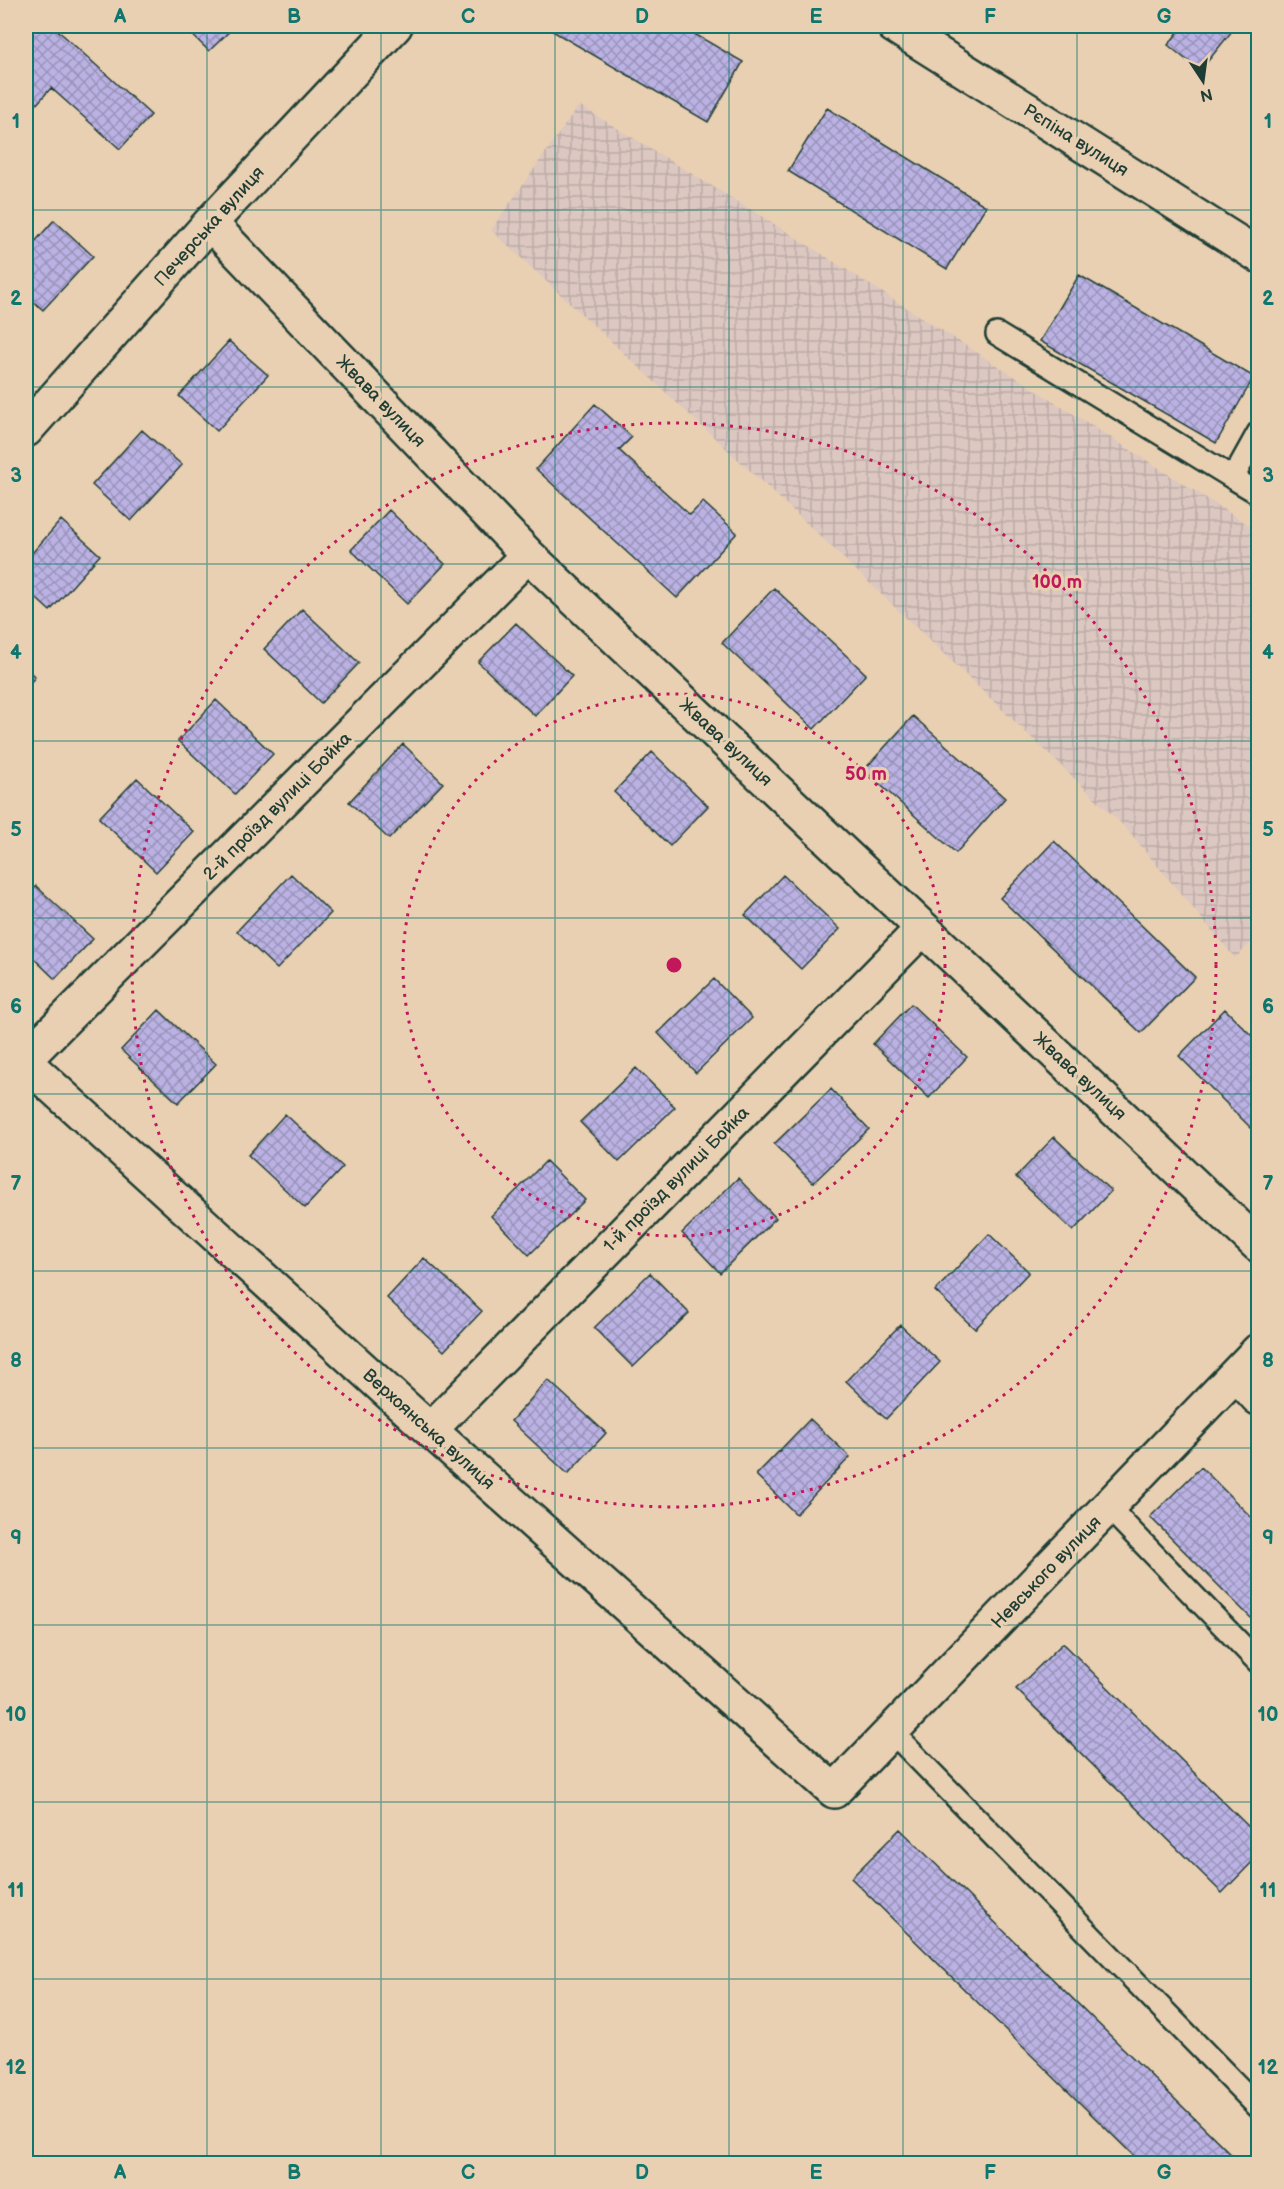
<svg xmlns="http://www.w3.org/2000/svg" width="1284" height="2189" font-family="'Balsamiq Sans',sans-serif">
<defs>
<pattern id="industrial-grid" width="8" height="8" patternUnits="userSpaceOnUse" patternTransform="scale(1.5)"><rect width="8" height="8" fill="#dcc7c1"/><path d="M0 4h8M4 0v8" fill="none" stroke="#bcaca6"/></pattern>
<pattern id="building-cross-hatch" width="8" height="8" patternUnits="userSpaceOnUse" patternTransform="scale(1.5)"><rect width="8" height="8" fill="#bbb2e3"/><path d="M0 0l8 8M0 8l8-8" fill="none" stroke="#9792b9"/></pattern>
</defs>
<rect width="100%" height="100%" fill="#ead0b2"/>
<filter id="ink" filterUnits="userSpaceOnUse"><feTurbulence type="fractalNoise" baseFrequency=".0167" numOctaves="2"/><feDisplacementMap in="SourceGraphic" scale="12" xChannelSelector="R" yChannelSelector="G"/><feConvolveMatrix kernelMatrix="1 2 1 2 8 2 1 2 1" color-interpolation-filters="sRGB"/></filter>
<g filter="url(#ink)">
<!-- industrial -->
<path fill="url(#industrial-grid)" d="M579,105L784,230L1258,531V936L1235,958L1122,824L817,533L491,230Z"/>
<!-- building -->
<path fill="url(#building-cross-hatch)" stroke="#1f3d34" stroke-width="1.5" d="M33,26H53L151,115L120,149L51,88L26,116V34Z
M183,26H235L209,51Z
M544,26H681L743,62L708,122Z
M1183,26H1236L1200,71L1168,45Z
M827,108L986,206L947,269L788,171Z
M54,220L93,256L43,310L26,295V252Z
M1079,275L1254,377L1216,443L1040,341Z
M229,341L268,375L217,431L179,396Z
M595,404L632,437L619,450L690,515L703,502L737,533L677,598L536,469Z
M142,430L182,465L131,521L92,485Z
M389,510L445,564L407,604L351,550Z
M61,520L100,555L50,611L26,589V560Z
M774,588L866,674L814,729L722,643Z
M302,609L359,663L321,703L264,649Z
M516,623L572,676L535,716L478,662Z
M26,668L35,677L26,688Z
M216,700L273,754L235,794L178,741Z
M913,716L1005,798L956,853L864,770Z
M403,744L443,783L389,839L349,802Z
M652,752L708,806L670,846L614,792Z
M137,778L194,832L156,872L99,818Z
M1054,841L1195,977L1141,1033L1000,898Z
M291,874L331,913L277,969L237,931Z
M783,875L840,929L801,969L745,915Z
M36,886L93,939L55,979L26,951V897Z
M714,979L752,1018L696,1073L658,1033Z
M911,1004L967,1057L929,1098L873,1044Z
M1225,1009L1258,1042V1135L1179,1056Z
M159,1010L216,1064L178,1103L121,1050Z
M636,1068L675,1107L619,1162L580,1122Z
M831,1089L869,1129L813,1183L774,1144Z
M285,1114L343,1167L305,1208L248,1155Z
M1054,1137L1111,1191L1073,1231L1016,1177Z
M546,1161L585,1200L529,1255L491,1216Z
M738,1178L776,1218L720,1273L682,1233Z
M989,1234L1029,1272L975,1329L935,1291Z
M424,1258L482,1311L444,1351L387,1298Z
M650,1273L689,1313L633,1367L594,1328Z
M900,1325L940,1362L886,1419L846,1381Z
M548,1380L606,1433L568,1474L511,1421Z
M810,1419L850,1457L796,1514L756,1475Z
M1201,1467L1258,1524V1625L1150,1517Z
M1063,1643L1258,1836V1856L1222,1893L1016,1689Z
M900,1829L1241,2164H1142L851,1878Z"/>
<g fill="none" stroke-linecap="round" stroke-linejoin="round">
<defs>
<path id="lane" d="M997,334L1233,478L1258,433
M1233,478L1258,493
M1108,1507L1258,1662
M892,1732L1258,2107"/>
<path id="street" d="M210,223L528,555L1258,1245
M26,430L210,223L395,26
M26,1058L528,555
M26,1063L430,1430L834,1791L1258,1351
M1236,1374L1258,1398
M430,1430L923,928"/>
<path id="secondary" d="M894,26L1258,255"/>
</defs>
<!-- lane casing -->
<use href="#lane" stroke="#1f3d34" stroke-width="26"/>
<!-- street casing -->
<use href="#street" stroke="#1f3d34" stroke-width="38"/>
<!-- secondary casing -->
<use href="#secondary" stroke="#1f3d34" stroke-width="38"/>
<!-- lane -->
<use href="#lane" stroke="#ead0b2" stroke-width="21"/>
<!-- street -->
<use href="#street" stroke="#ead0b2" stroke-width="33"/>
<!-- secondary -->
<use href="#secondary" stroke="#ead0b2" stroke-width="33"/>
</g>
</g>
<!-- grid -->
<path fill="none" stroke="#0f766e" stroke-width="1.5" stroke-opacity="0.55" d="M207,26V2164M381,26V2164M555,26V2164M729,26V2164M903,26V2164M1077,26V2164M26,210H1258M26,387H1258M26,564H1258M26,741H1258M26,918H1258M26,1094H1258M26,1271H1258M26,1448H1258M26,1625H1258M26,1802H1258M26,1979H1258"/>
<!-- distance rings -->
<g fill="none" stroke="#c2185b" stroke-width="3" stroke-dasharray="3 6">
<circle cx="674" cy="965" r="271"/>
<circle cx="674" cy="965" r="542"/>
</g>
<g text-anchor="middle" stroke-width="6" stroke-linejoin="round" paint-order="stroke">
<!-- street labels -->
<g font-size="18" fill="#1f3d34" stroke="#ead0b2">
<text transform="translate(1076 140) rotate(32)" y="6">Рєпіна вулиця</text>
<text transform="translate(209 226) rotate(-48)" y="6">Печерська вулиця</text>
<text transform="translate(381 401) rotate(46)" y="6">Жвава вулиця</text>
<text transform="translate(726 742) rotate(43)" y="6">Жвава вулиця</text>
<text transform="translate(277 806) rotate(-45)" y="6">2-й проїзд вулиці Бойка</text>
<text transform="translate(1080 1076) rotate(43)" y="6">Жвава вулиця</text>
<text transform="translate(676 1179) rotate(-45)" y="6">1-й проїзд вулиці Бойка</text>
<text transform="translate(429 1429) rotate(42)" y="6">Верхоянська вулиця</text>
<text transform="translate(1046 1572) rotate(-46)" y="6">Невського вулиця</text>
</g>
</g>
<circle cx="674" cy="965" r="9" fill="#c2185b" stroke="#ead0b2" stroke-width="3"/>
<g font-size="18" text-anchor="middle" font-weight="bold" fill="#c2185b" stroke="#ead0b2" stroke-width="6" stroke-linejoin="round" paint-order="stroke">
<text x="1057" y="588">100 m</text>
<text x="866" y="780">50 m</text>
</g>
<!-- margin -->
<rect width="1284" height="2189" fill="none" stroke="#ead0b2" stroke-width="66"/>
<!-- north arrow -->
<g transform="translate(1203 81) rotate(167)" stroke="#ead0b2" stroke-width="4.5" paint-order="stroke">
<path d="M0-4.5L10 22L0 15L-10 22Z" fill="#1f3d34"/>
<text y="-9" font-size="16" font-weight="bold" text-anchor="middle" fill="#1f3d34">N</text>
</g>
<rect x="33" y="33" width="1218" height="2123" fill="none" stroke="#0f766e" stroke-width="2"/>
<g font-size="20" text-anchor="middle" font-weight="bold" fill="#0f766e">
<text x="120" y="23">A</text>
<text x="294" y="23">B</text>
<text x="468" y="23">C</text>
<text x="642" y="23">D</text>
<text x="816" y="23">E</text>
<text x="990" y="23">F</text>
<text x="1164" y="23">G</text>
<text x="16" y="128">1</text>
<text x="1268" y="128">1</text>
<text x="16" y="305">2</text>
<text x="1268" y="305">2</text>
<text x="16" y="482">3</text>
<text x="1268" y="482">3</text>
<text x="16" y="659">4</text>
<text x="1268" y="659">4</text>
<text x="16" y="836">5</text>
<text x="1268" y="836">5</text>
<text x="16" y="1013">6</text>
<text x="1268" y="1013">6</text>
<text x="16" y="1190">7</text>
<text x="1268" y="1190">7</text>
<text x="16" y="1367">8</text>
<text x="1268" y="1367">8</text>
<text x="16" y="1544">9</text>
<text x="1268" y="1544">9</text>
<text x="16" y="1721">10</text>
<text x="1268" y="1721">10</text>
<text x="16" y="1897">11</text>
<text x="1268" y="1897">11</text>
<text x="16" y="2074">12</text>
<text x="1268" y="2074">12</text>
<text x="120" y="2179">A</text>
<text x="294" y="2179">B</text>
<text x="468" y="2179">C</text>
<text x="642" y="2179">D</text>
<text x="816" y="2179">E</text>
<text x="990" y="2179">F</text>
<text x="1164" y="2179">G</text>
</g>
</svg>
